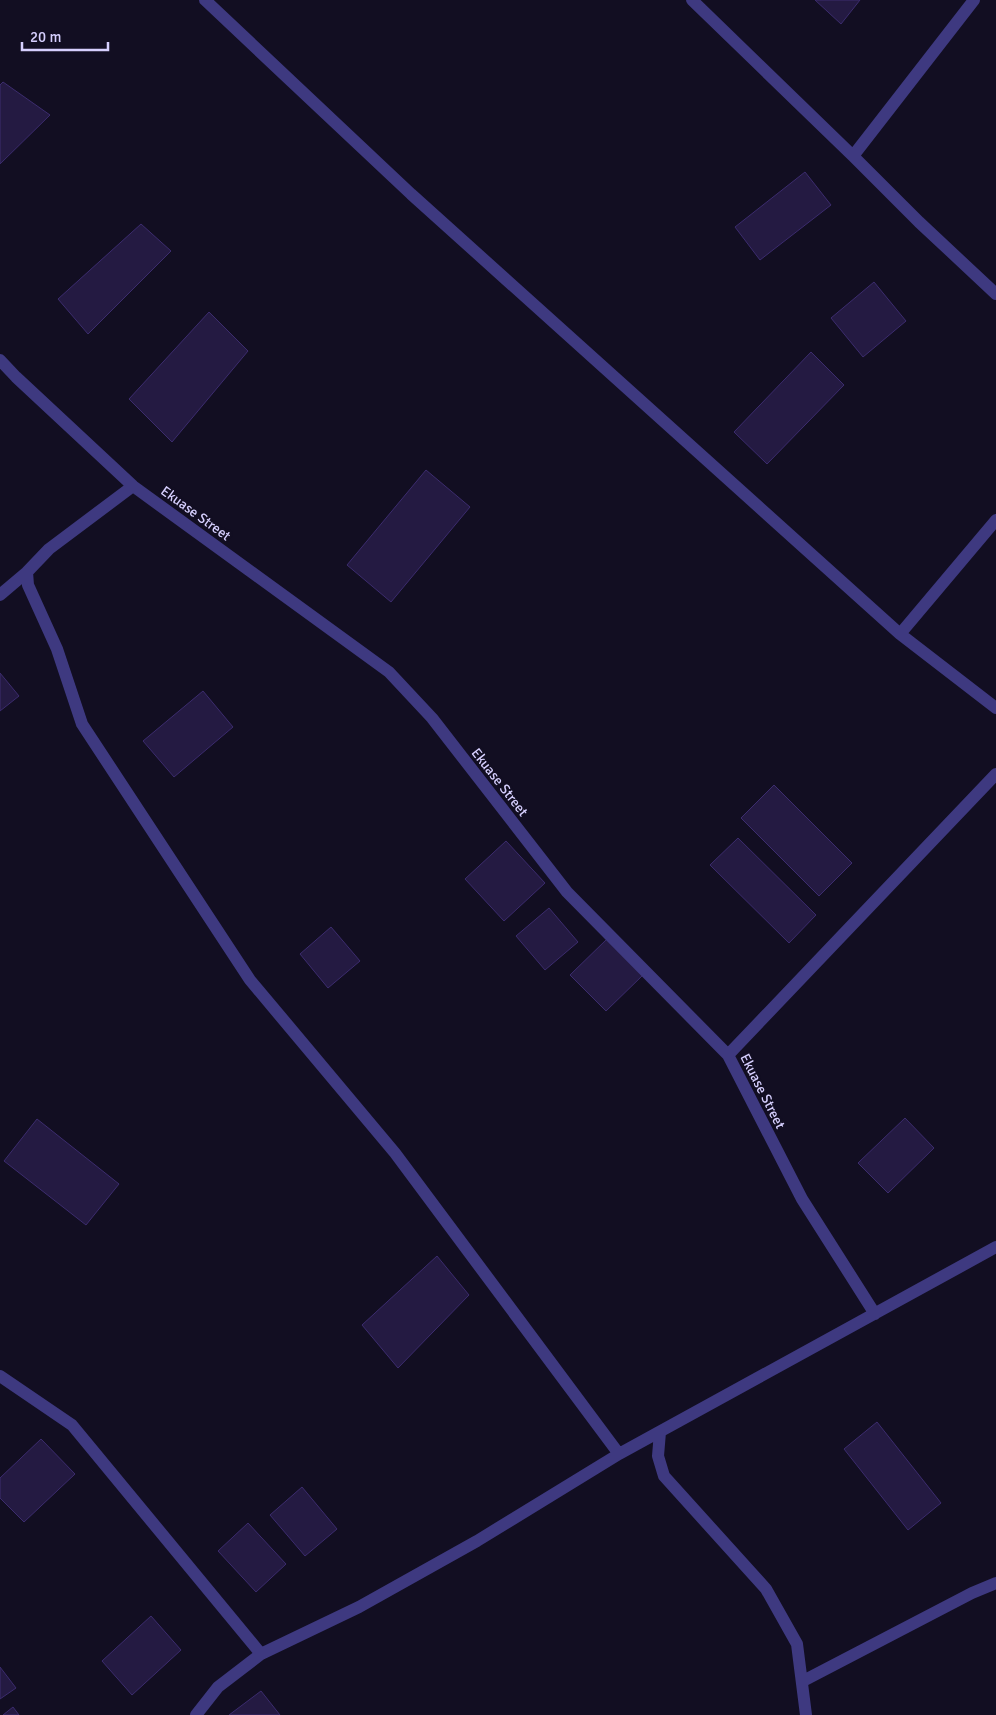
<svg xmlns="http://www.w3.org/2000/svg" width="996" height="1715" font-family="Signika,sans-serif">
<rect width="100%" height="100%" fill="#120e22"/>
<!-- building -->
<path fill="#241a42" stroke="#3c2c6e" d="M815,0H860L841,24Z
M3,82L50,115L0,164V85Z
M805,172L831,205L760,260L735,227Z
M141,224L171,251L88,334L58,299Z
M874,282L906,321L863,357L831,318Z
M209,312L248,351L172,442L129,399Z
M811,352L844,385L767,464L734,432Z
M426,470L470,507L391,602L347,565Z
M0,673L19,696L0,711Z
M203,691L233,727L174,777L143,741Z
M774,785L852,863L819,896L741,818Z
M738,838L816,915L789,943L710,865Z
M506,841L545,883L504,921L465,879Z
M549,908L578,942L545,970L516,936Z
M331,927L360,961L328,988L300,954Z
M607,939L643,975L606,1011L570,975Z
M905,1118L934,1148L888,1193L858,1163Z
M37,1119L119,1184L86,1225L4,1161Z
M437,1256L469,1295L398,1368L362,1325Z
M877,1422L941,1503L908,1530L844,1449Z
M41,1439L75,1474L24,1522L0,1498V1478Z
M302,1487L337,1529L305,1556L270,1515Z
M248,1523L286,1564L256,1592L218,1551Z
M151,1616L181,1650L132,1695L102,1661Z
M0,1667L16,1688L0,1699Z
M261,1691L280,1715H229Z
M13,1707L19,1715H3Z"/>
<g fill="none" stroke-linecap="round" stroke-linejoin="round">
<!-- minor -->
<path stroke="#3e3980" stroke-width="12" d="M205,0L411,194L900,634L996,708
M692,0L853,156L919,222L996,294
M853,156L974,0
M0,360L16,377L133,486L389,672L432,718L567,892L728,1055L802,1199L875,1314
M133,486L49,549L27,572L28,585L57,649L82,724L250,980L395,1153L619,1454
M0,595L27,572
M900,634L996,520
M728,1055L996,774
M0,1376L72,1425L261,1654
M660,1432L658,1456L664,1476L766,1589L797,1644L806,1715
M803,1681L972,1593L996,1583
M196,1715L218,1687L261,1654L359,1607L477,1541L619,1454L996,1247"/>
</g>
<g text-anchor="middle" stroke-width="5" stroke-linejoin="round" paint-order="stroke">
<!-- street labels -->
<g font-size="14" fill="#d6cffe" stroke="#120e22">
<text transform="translate(196 513) rotate(36)" y="5">Ekuase Street</text>
<text transform="translate(500 782) rotate(52)" y="5">Ekuase Street</text>
<text transform="translate(763 1091) rotate(63)" y="5">Ekuase Street</text>
</g>
</g>
<!-- scale -->
<path d="M22 42v8h86v-8" fill="none" stroke="#d6cffe" stroke-width="2.5"/>
<text x="30" y="42" font-size="15" fill="#d6cffe" stroke="#120e22" stroke-width="4" paint-order="stroke">20 m</text>
</svg>
